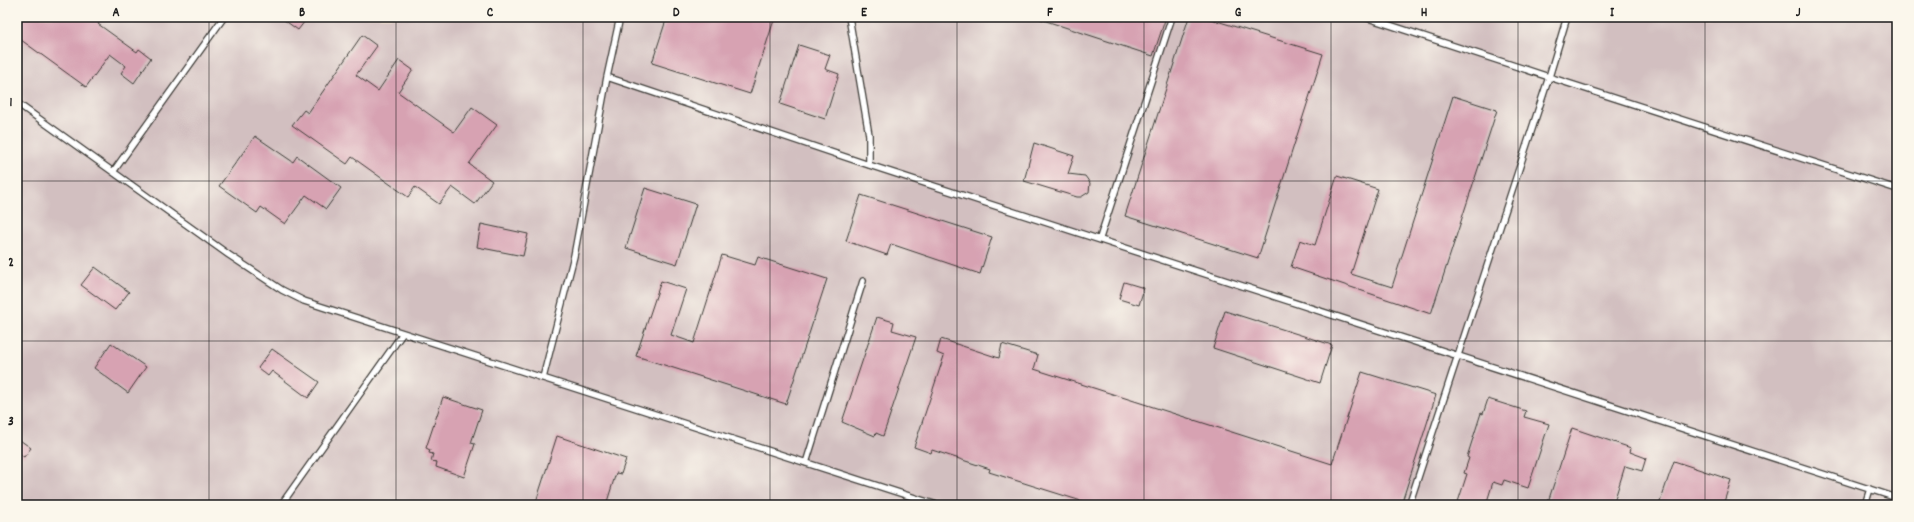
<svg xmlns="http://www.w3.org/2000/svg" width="1914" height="522" font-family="Dekko,sans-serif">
<rect width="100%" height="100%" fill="#fbf7ec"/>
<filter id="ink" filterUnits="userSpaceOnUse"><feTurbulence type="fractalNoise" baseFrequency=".025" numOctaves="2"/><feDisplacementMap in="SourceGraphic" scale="8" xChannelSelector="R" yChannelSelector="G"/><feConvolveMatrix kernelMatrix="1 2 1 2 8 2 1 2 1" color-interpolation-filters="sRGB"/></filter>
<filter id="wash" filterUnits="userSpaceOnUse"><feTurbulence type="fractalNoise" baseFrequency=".012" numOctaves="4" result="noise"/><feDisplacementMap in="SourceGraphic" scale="16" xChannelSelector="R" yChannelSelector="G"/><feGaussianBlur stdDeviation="0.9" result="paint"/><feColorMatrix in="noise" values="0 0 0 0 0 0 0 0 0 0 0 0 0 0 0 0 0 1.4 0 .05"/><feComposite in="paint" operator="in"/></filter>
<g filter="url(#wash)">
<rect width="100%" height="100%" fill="#f3e3c7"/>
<!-- industrial -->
<path fill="#d2bfc0" d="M17,17H1897V505H17Z"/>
<g id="blocks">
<!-- building -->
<path fill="#d7a2b2" d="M17,17H103L98,24L137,52L139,49L151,58L134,83L121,73L126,66L110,54L86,87L17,37Z
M280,17H308L298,30Z
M667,17H775L750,94L652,63Z
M1041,17H1166L1153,56L1040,19Z
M1189,17H1204L1323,54L1258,258L1125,216Z
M362,35L377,46L356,75L378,91L399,60L413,70L398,92L454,132L472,107L497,125L469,164L492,181L475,204L452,187L439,204L415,187L408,197L352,157L347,164L292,125L304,110L308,113Z
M799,45L830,55L825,69L839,74L825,119L780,104Z
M1453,96L1497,110L1431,314L1291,267L1300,240L1315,245L1337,176L1378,189L1351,274L1392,287Z
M255,136L293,162L297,156L341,188L326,209L306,195L285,224L261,207L257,213L219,186Z
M1034,143L1074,156L1068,174L1085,176L1090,183L1089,192L1081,197H1077L1024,181Z
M645,188L696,204L677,264L626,248Z
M861,195L992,237L980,274L891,244L887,255L846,241Z
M481,224L528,234L523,256L477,247Z
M722,255L755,265L758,257L827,279L786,404L636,356L661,281L686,289L671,335L694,343Z
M95,267L129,292L115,310L81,285Z
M1124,282L1144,288L1139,305L1119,299Z
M1225,311L1332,345L1320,383L1213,348Z
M877,317L894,322L892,330L916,337L883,436L876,433L875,436L842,422Z
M941,339L999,358L1002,344L1038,355L1034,369L1332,464L1362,372L1436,395L1401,505H1094L989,472L990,469L932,450L931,453L914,447L944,356L937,353Z
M111,343L146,367L128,393L94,368Z
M272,349L319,382L308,398L272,371L268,376L258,368Z
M443,397L482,410L471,443L475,444L464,477L436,467L437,462L431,461L433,454L429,453L430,450L426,448Z
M1488,399L1526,411L1524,417L1549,424L1528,488L1504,480L1502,485L1493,482L1486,505H1457L1467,474L1464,473L1469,458L1467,457L1481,413L1483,414Z
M1572,428L1631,448L1630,452L1646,458L1642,471L1625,466L1613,505H1547Z
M557,436L626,459L621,474L616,473L606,505H535Z
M17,438L31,448L24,457L17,452Z
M1674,461L1731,480L1723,505H1659Z"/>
</g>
</g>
<g filter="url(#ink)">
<use href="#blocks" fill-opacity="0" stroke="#3c3a36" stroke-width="1"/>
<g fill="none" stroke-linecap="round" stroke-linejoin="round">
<defs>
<path id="service" d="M849,17L869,135V165
M1365,17L1549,77L1409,505
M1567,17L1549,77L1897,189
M607,77L869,165L1897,498
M17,103L229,255L282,290L304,301L937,505
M113,172L224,17
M1100,238L1172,17
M543,378L574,256L607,77L620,17
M806,463L863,281
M281,505L403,333
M1865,505L1870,489"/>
</defs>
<!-- service casing -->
<use href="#service" stroke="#3c3a36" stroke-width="8"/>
<!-- service -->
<use href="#service" stroke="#fff" stroke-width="5.5"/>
</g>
</g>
<!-- grid -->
<path fill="none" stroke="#1c1c1c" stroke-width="1" stroke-opacity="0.55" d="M209,17V505M396,17V505M583,17V505M770,17V505M957,17V505M1144,17V505M1331,17V505M1518,17V505M1705,17V505M17,181H1897M17,341H1897"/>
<!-- margin -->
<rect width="1914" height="522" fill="none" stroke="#fbf7ec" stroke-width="44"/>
<rect x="22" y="22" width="1870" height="478" fill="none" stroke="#1c1c1c" stroke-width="1.5"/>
<g font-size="13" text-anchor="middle" font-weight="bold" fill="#1c1c1c">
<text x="116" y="16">A</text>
<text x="302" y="16">B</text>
<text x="490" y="16">C</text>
<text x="676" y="16">D</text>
<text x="864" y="16">E</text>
<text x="1050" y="16">F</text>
<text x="1238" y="16">G</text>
<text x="1424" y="16">H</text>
<text x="1612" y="16">I</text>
<text x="1798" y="16">J</text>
<text x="11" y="106">1</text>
<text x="11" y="266">2</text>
<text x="11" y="425">3</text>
</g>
</svg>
